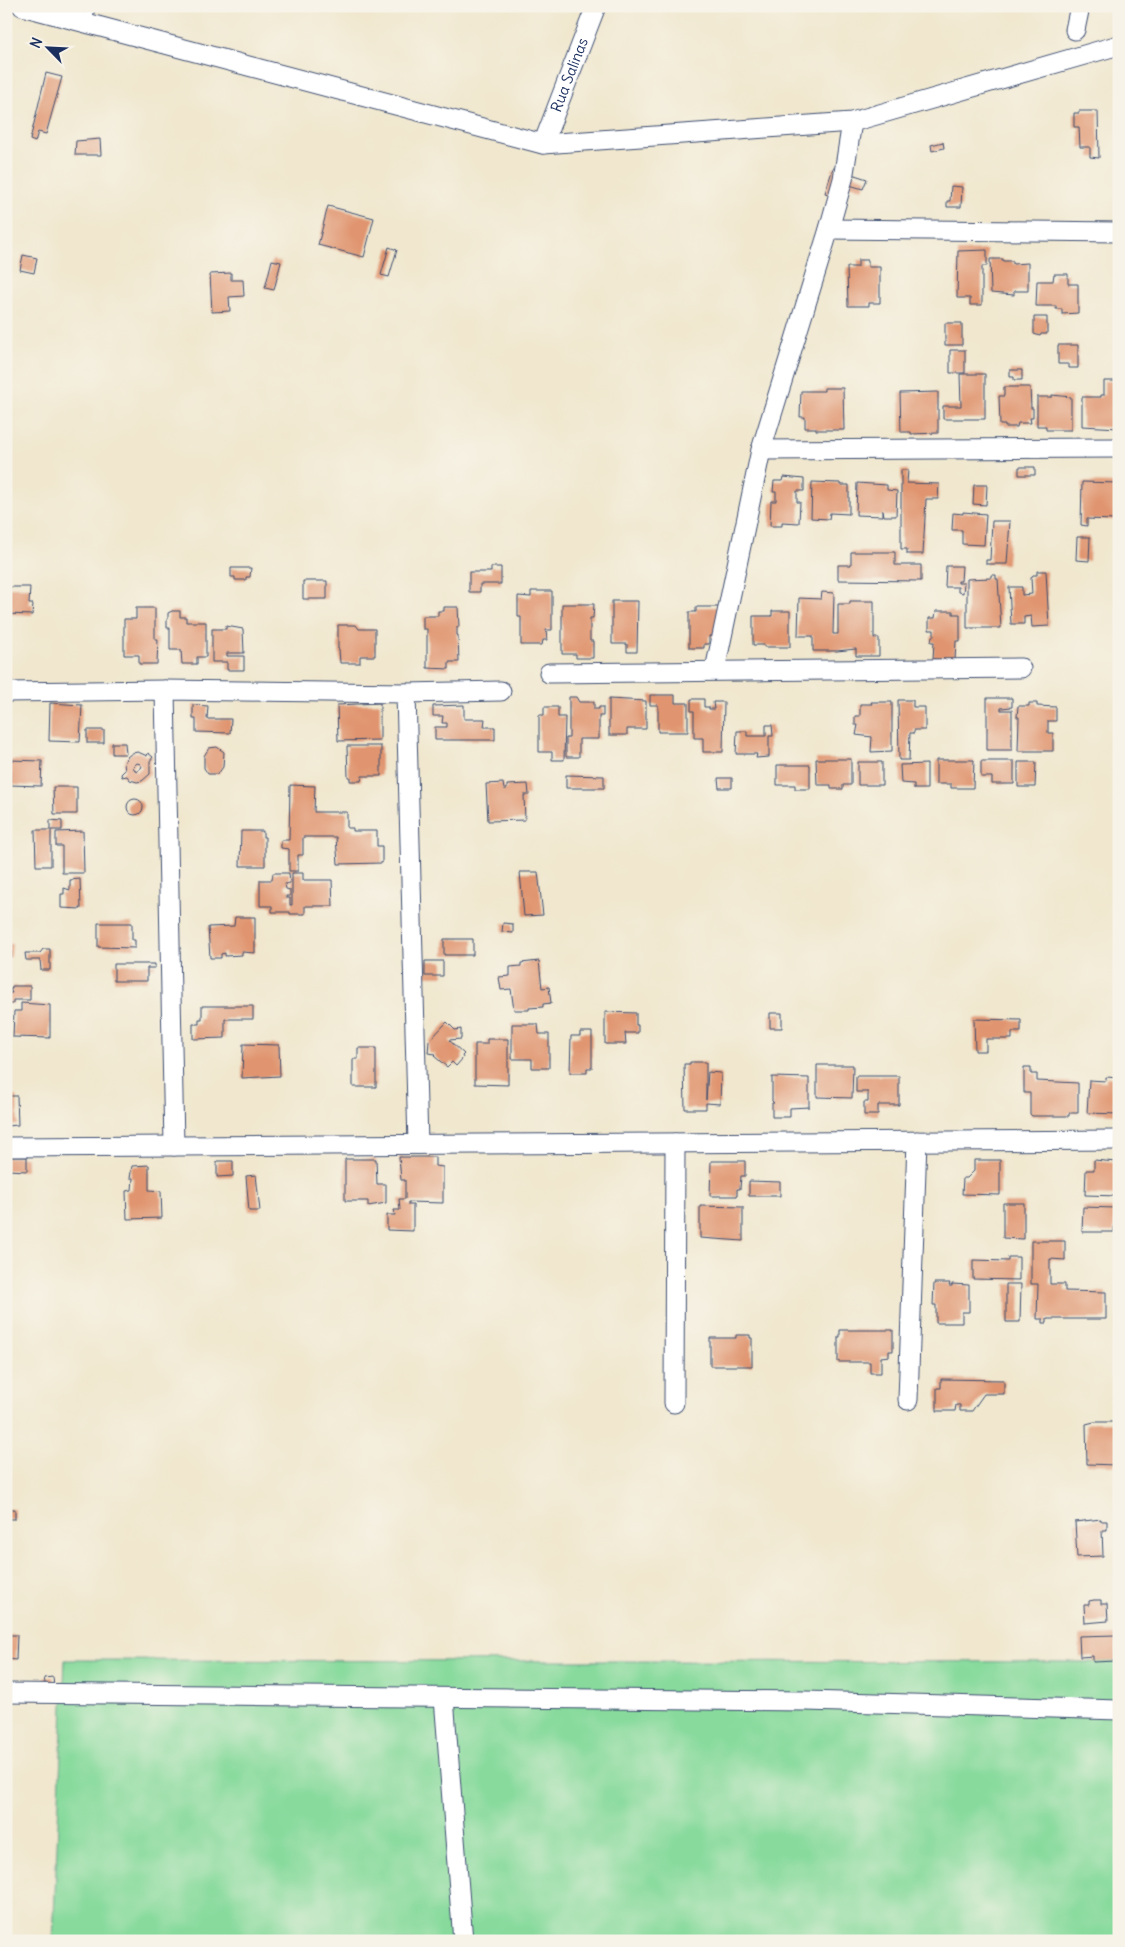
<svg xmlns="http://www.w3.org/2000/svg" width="1125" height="1947" font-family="Delius,sans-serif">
<rect width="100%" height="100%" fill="#f7f3e8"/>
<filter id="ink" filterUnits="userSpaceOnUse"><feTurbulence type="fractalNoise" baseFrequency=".02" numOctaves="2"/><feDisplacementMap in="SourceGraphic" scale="10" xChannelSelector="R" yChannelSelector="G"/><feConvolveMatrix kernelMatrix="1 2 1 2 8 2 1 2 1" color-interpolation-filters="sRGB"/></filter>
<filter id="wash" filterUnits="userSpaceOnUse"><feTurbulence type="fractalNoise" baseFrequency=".0096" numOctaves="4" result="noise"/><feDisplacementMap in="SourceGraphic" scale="20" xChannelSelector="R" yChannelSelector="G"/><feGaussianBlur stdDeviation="1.12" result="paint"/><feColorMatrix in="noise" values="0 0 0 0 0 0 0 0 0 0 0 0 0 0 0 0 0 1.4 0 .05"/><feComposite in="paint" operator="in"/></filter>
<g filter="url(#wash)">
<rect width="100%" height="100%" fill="#f0e7ce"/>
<!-- green -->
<path fill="#87da9c" stroke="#51847d" d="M65,1660L1119,1662V1941H53Z"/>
<g id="blocks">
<!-- building -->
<path fill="#e09570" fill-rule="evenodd" d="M46,73L62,77L46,134L38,132L35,142L30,140Z
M1079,111H1098L1099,158L1090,157V147H1080L1079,127H1074V113H1079Z
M100,139L101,155H75L76,141Z
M943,142L944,148L932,151L931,145Z
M833,168L867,179L863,189L839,182L834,196L825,193Z
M951,186L962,187L961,207H947V201H950Z
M6,197L10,198L7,214H6Z
M328,206L374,218L364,257L318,245Z
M389,247L397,250L389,277L381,275Z
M987,250V266H982V305H970V298H957L958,251Z
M23,255L37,258L34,273L20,270Z
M990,259H1003V261H1013V264L1028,263V291H1014V295L991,293Z
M272,260L281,262L274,290L265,288Z
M858,260H868V267H880V303H869V306H848L847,267H858Z
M231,273V280H243L244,296L229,297L230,311L212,312L210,274Z
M1054,274H1068V284H1078V313L1062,314V309H1056V306H1036L1037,281H1053Z
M1034,317H1047V334H1041L1040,336L1034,334Z
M945,323H962V345H945Z
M1058,345H1078V368H1069V364H1058Z
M950,350H965V373H950Z
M1010,370H1022V380H1014V377H1010Z
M960,374H985V419H943V406H961Z
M1104,381H1119V428L1082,426V397H1101V395H1104Z
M1004,387H1030L1031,408H1033V418H1030L1031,423H1018L1017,427H1005V425H1000L999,396H1004Z
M824,388H843L844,430H816V428H805V417H800L801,391H824Z
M938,392V433L911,434V432H901L900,393Z
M1052,395L1071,397V430H1046V426H1037V397H1052Z
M1019,467H1035V475H1019Z
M901,470H908L907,483L939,484L938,499H926L923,554H907V549H901Z
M784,477L804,479V491H797V502H800L799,523L782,522V526H770L771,501H776V492H773L774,481H783Z
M812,482L840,483V485H849V514L830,513L829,519L811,518Z
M1082,482L1119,483V517H1115V520L1087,519V526L1081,525Z
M857,483L887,485V490L897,491L896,516H884L883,510V516L856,515Z
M974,485H987L986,505L973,504Z
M963,512L986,514L984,545L962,544V530H952L953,513L963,514Z
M992,521H1010L1007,564H986V560H990Z
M1077,537H1090L1089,561L1076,560Z
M851,552H895V565H921V581L838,580V565H851Z
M946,566H962L961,581H958V583H964L963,593L958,592V587H945Z
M491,567H501V584H480V592H469V572H491Z
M231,568H251L250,577H246V580H235V577H231Z
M1037,571H1046L1049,626L1032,627L1031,616L1024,617V624H1011L1009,587H1022V595L1032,594L1031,578L1033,575H1037Z
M991,575H996V579H998L1001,628H967V579L991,578Z
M303,581H327V599H303Z
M7,587H30L29,604H33L32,615L6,614Z
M531,591H552V630H546L547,640H543L542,645H521V617H518V596L531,597Z
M822,592L834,593L833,634H838V604H850V601H874V638H879V656H856V649L837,651H813V636H798L799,598L821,599Z
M612,601H638L637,652H627V644H612Z
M562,604H594L593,618H590V641H593V658H576V654H562Z
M444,607H458L459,627H457V635H458L459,662H449V669L427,668V629H423V616H438V611H444Z
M696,607H722V636H709V644H704V648H689V612H696Z
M136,608H155V639H158L157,664H139V655H124V619H136Z
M172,611H180V617H186V622H206V657H197V664H182L181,650H170V628H167V619H168V613Z
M772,611H790V647H764V645H753V616H772Z
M936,611H953V614H960V641H956L955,660L933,659L934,642H931L932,636H934V630H929V618H935Z
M338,625H356L359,629H375V656H360V663H340L339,649H338Z
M226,626L243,629L244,653H227V656H244V670H227V662H212V629H226Z
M650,695H675V703H688V732H658V705H650Z
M569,697H576L579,702H594V709H599V707H603V716H599V739H579V757H566V738H569Z
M987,698H1012V707L1001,708V710H1012V750H987Z
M609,699L646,701V729H627V735H609Z
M691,699H704V707H709V709H714L713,702H724L723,752H703V738H694V711H691Z
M898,700H913V707H925V730H914V733H910L909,760H899Z
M871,702H892V751L871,752L872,737L856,735L858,725H855V716H860V704H872Z
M50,703L82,705L80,742L49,741Z
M380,703V740L338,741L337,705Z
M1029,703H1037V706L1056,707V721H1048V733H1053V751H1018L1019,717H1017L1018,706H1029Z
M193,705L208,706L207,719H231L230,733L196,732V719H193Z
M464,705V719H485L484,727H495V740H435V727H447V723H442L443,716H433V706Z
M544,707H558V717H565L564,760H552V752H539V715H544Z
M766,725H772L773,736H769V757L756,758L757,754H736L737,731H747V736H766Z
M87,730H104V743H87Z
M112,743H125L126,754H112Z
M347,746H381V776H362L361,781H350V777H348Z
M217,747L224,752L223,767L218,774H208L204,768V756L209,748Z
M138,752L147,756L148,753L153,757L150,761V774L142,781L137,782L130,780L127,776L122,777L121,774L125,770L124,764L126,758L132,753ZM137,763L140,764L142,767L136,772L133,767Z
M816,759H851V785H843V789H831V785H817Z
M10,760L42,761L41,786L10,785Z
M936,760H974L973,788H951V784H936Z
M981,761H1014V784H992V777H981Z
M858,762H882V785H858Z
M1018,762H1036L1035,787H1018Z
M927,764V789H914V784L901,783L900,765Z
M777,765H810V789H795V785H777Z
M566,775L604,776V788H566Z
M718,778H732V788H719Z
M503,783L504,789H507V785L528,784L529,795H524L525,820L488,821L486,784Z
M290,785L315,786L314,812H347V828H353V831H377V846H382V863L338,864L336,837H303V855H298V871H289V849L281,848V840H289Z
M53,787H77V814H54Z
M127 807a8 8 0 1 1 16 0a8 8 0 1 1-16 0Z
M50,820L62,821V830H51V866H36L35,830H50Z
M83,831L84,873H62V846H56V832Z
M241,831H263V837H265V866H240Z
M520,872H538L543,915L524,916Z
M273,873H289L290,883L285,884L286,889L290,890V896H286V898H290V905H292V873H303V880H332L333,906H305V914H290V912H272V906H260V880H272Z
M80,879L81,909L61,908V894H64V888L70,890V880Z
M235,917H255V953L242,952V955L225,956V953L221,954V958H210L208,927L234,926Z
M98,923H132V940H135V948L98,947Z
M503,923L513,924V933L502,932Z
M444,939H473V955H444Z
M6,944H12L11,957H6Z
M43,949H50V970H41L40,960H26L25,953H40Z
M425,961H443V976H425Z
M539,961L542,988L549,987L551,1003L543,1004V1007L529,1008V1010H514L511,989L501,990L499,977L510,976V967L521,966V963Z
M114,964H155V968H147V981H114Z
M12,986H30V1000H13V1004H6V993H12L10,989H12Z
M21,1003L50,1005V1038L13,1037L14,1011H21Z
M202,1006H253V1019H225V1038L193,1039V1024H199V1019H202Z
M605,1012L636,1013V1025H638V1033H625L626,1044H605Z
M770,1013H782V1028H770Z
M974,1019L1021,1020V1032H1012V1039H986V1051H975Z
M447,1022L455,1030L461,1029V1039L449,1040L464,1054L462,1056L463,1058L456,1066L452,1062L447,1067L434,1056L436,1054L428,1053L429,1041Z
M512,1024H538L539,1034H549V1068H532V1059H512Z
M580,1032H592V1068H587V1073H570L571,1036H580Z
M487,1039H508V1085L475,1084V1044H487Z
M243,1044L279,1045L280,1076L242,1078Z
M358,1048H376V1087H353V1059H358Z
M690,1062H706V1100L708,1072L721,1073L720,1104L706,1103V1109H685L684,1064H690Z
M817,1065H853L852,1098L817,1097Z
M1024,1067H1031V1074H1037V1081L1078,1083V1113H1069V1116H1032L1030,1114V1093H1024Z
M856,1076H899V1105H878V1115H864V1102H868V1092H856Z
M772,1077L809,1078V1107L790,1108V1117H772V1103H774L772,1101Z
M1106,1077L1119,1078V1114L1087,1113L1089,1080L1106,1081Z
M6,1096H17L18,1125L6,1126Z
M7,1157H27V1171L7,1170Z
M399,1157H435V1166L443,1167V1203L408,1202V1205H413V1231L387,1230V1215H395L394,1210H400L399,1199H405V1180H401Z
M345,1159H376L377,1184H386V1203L368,1206V1201H345Z
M974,1160H1000V1195L962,1194L963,1178H967L974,1171Z
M1094,1160L1116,1162V1167H1119V1196L1085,1195L1086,1170H1094Z
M217,1161H233V1176L217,1177Z
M711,1161H745V1176H741L740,1189H737V1196H710Z
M149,1165V1190L161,1191L162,1218L127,1219L126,1191L132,1190L133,1178H130L132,1166Z
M256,1175L260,1211H249L246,1176Z
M749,1181L780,1182V1196H749Z
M1003,1203H1024V1239L1003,1238Z
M700,1206L743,1207V1241L700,1238Z
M1083,1207L1115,1208L1114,1232H1082Z
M1031,1241H1065V1260L1050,1259V1284H1065V1291L1106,1292V1319H1047V1323H1043V1319H1037L1038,1284H1031Z
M1008,1257H1019V1280L973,1279V1260L1008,1261Z
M934,1283H950L949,1286H952V1284L969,1285V1312H962V1323H936V1305H933Z
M1006,1284H1021L1020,1322H1006Z
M840,1330H893V1351H889V1356L881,1357V1373H870V1362H838V1337H840Z
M736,1335H750V1338H752V1366H710V1338H736Z
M941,1379L1004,1380V1394H984L972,1411H960V1405H956L955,1411H937V1388H941Z
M1094,1422H1114V1424H1119V1463H1115L1116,1465L1087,1464L1086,1424Z
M6,1509H15V1519H6Z
M1101,1519V1521H1107V1530H1102L1103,1556L1077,1557L1075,1522Z
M1094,1600H1101V1604H1107L1108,1621L1085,1623L1084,1605H1089V1601Z
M6,1635H17L16,1660L6,1659Z
M1116,1635L1117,1661L1093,1662V1656L1080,1657L1079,1636Z
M53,1677L54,1687L46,1688L44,1678Z"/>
</g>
</g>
<g filter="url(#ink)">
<use href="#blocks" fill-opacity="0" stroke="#3b4b6f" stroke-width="1"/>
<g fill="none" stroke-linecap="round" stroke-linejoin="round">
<defs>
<path id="lane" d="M86,23L90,6"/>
<g id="street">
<path d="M22,6L543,144L852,122L1119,45"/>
<path d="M1075,30L1080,6"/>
<path id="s1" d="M543,144L596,6"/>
<path d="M829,229L1119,232"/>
<path d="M761,450L1119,448"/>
<path d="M715,670L761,450L829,229L843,179L852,122"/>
<path d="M549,673L1021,668"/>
<path d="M165,690L174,1146"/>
<path d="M6,692L165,690L406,693L418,1144"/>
<path d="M406,693L501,691"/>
<path d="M6,1147L1119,1140"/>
<path d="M908,1400L917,1141"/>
<path d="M674,1403L675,1143"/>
<path d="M6,1693L806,1701L1119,1710"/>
<path d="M444,1698L463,1941"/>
</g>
</defs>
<!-- lane casing -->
<use href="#lane" stroke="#3b4b6f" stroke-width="12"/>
<!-- street casing -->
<use href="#street" stroke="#3b4b6f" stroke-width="21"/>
<!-- lane -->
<use href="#lane" stroke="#fff" stroke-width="10"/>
<!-- street -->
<use href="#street" stroke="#fff" stroke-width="19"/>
</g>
</g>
<g text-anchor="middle" stroke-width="5" stroke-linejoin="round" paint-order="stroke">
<!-- street labels -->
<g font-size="15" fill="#1b2f5e" stroke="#f7f3e8">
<text dy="5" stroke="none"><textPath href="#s1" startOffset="74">Rua Salinas</textPath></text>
</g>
</g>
<!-- margin -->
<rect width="1125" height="1947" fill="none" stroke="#f7f3e8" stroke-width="25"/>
<!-- north arrow -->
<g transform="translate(48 48) rotate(294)" stroke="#f7f3e8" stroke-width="4" paint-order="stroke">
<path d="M0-4L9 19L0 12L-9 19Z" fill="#1b2f5e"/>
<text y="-8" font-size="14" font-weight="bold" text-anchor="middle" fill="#1b2f5e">N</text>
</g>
</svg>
